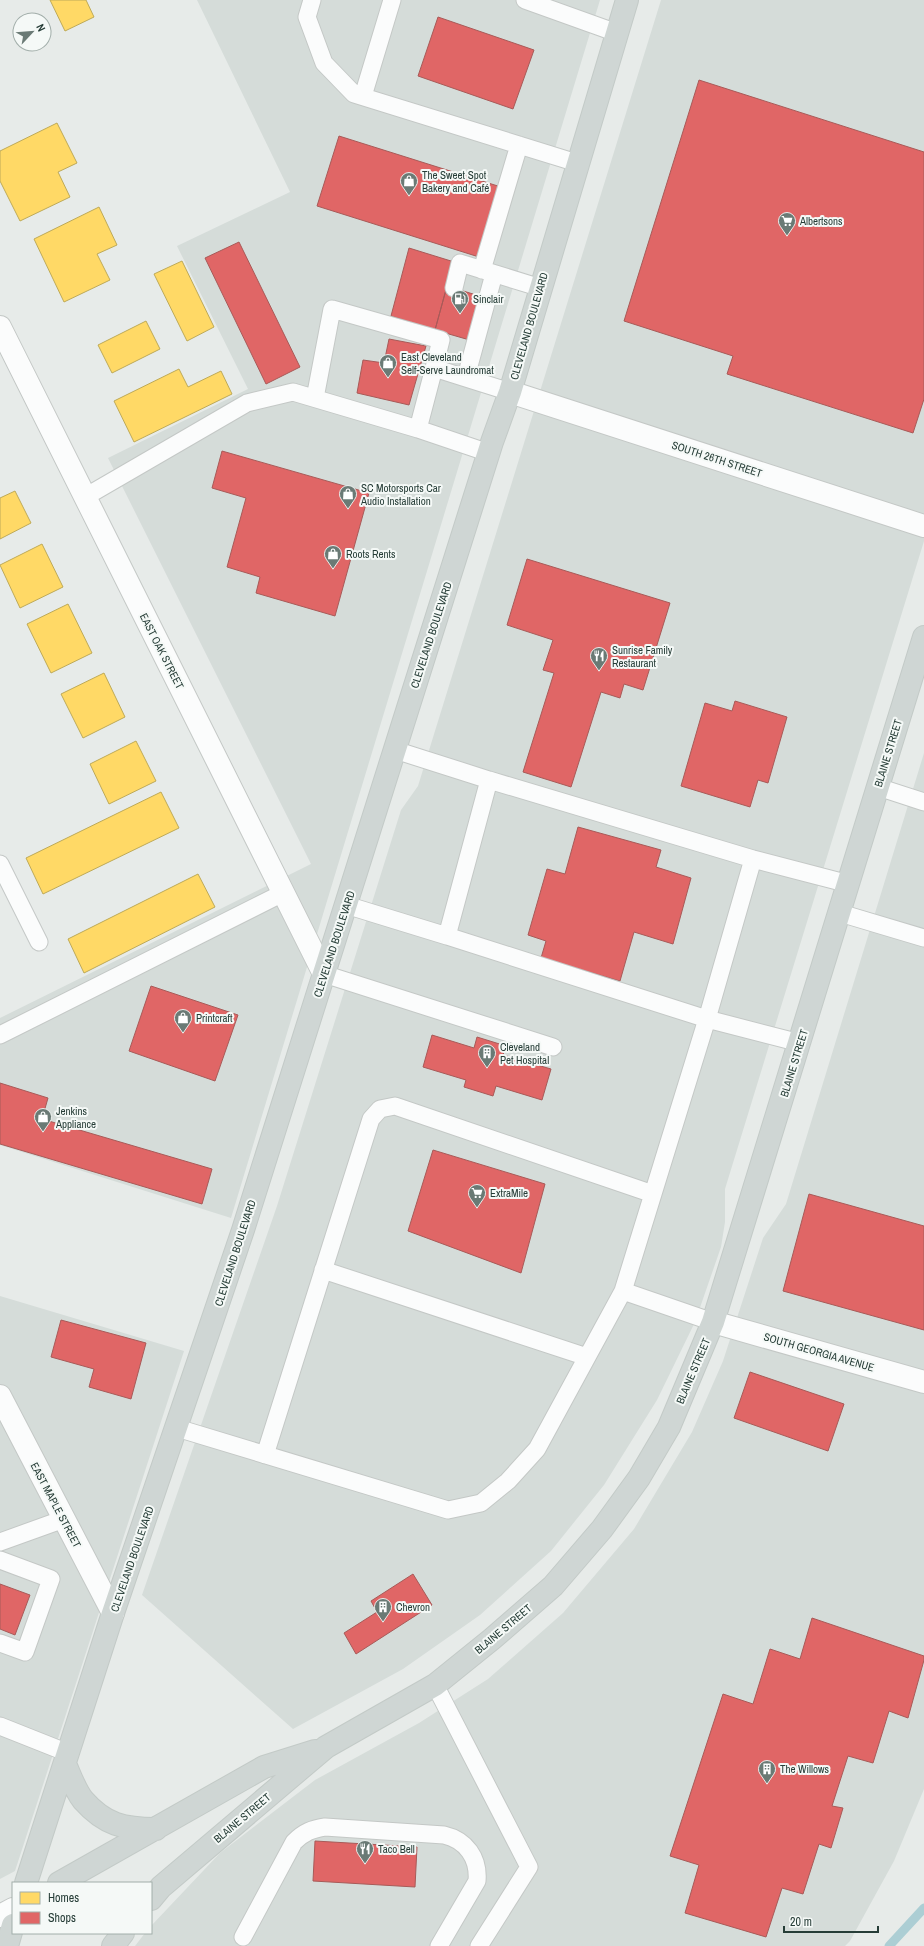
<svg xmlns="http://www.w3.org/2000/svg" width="924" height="1946" font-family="'Archivo Narrow',sans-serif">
<rect width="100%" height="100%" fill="#e7ebe9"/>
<!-- built -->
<path fill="#d5dcd9" d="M197,0H600L231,1218L0,1145V1018L311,864L108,458L248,389L177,246L290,192Z
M661,0H924V541L725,1189V1222L721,1247L695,1322L657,1400L604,1485L551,1551L480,1615L403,1669L293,1729L142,1595L277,1206L401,810L418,786Z
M924,753V1789L894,1861L850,1941L845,1946H135L145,1933H151V1926L220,1853L315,1780L419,1723L488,1679L563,1613L634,1529L692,1432L723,1361L763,1238L786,1204Z
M0,1296L184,1351L15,1871L0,1879Z"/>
<!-- homes -->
<path fill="#ffd966" stroke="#beaa58" d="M50,0H86L94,17L65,31Z
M57,123L77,163L58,172L70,197L20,221L0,181V151Z
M99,207L117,245L97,254L110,280L64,302L34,239Z
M182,261L214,327L187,341L154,274Z
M146,321L160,349L112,373L98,345Z
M179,369L188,387L221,371L232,394L134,442L114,401Z
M15,491L31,523L0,539V498Z
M42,544L63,587L20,608L0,565Z
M68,604L92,653L51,673L27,624Z
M104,673L125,717L83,738L61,694Z
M136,741L156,781L109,804L90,764Z
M161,792L179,828L43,894L26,858Z
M198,874L215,907L84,973L68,939Z"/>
<!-- shops -->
<path fill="#e06666" stroke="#a85a58" d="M438,17L534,50L513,109L418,76Z
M699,80L924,152V399L913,433L727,374L733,356L624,321Z
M339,136L501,187L479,257L317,206Z
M239,242L300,367L266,384L205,258Z
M409,248L451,261L447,286L435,330L391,316Z
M447,286L486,298L473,341L435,330Z
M389,339L426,346L409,405L357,393L363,360L384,363Z
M222,451L369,493L335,616L256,593L260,577L227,567L246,498L212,488Z
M527,559L670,603L643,690L624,684L620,698L601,692L571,787L523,772L554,673L543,670L553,640L507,625Z
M735,701L787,717L768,783L758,780L750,807L681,786L705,703L732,711Z
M578,827L661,850L656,867L691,878L673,944L634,932L620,981L541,958L546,941L528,935L547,869L565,874Z
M151,986L238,1015L215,1081L129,1051Z
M432,1035L474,1048L477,1037L506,1046L503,1055L551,1069L542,1100L496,1086L493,1096L464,1087L466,1080L423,1067Z
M0,1083L48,1098L42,1119L212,1169L202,1204L0,1144Z
M433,1150L545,1184L521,1273L408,1231Z
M809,1194L924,1226V1330L783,1291Z
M61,1320L146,1343L131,1399L89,1387L94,1369L51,1357Z
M750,1372L844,1404L828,1451L734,1418Z
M413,1574L432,1605L356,1654L344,1633L377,1612L371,1601Z
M0,1584L30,1595L15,1635L0,1629Z
M812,1618L924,1656V1660L908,1718L889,1711L873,1763L848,1756L832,1806L843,1808L831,1848L819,1844L803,1894L782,1888L766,1937L685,1913L699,1865L670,1856L723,1694L753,1704L770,1649L800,1659Z
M315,1841L417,1847L415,1887L313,1881Z"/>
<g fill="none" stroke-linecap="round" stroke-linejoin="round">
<!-- stream -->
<path stroke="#acced4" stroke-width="9" d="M889,1946L924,1908"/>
<defs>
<path id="lane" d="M312,0L307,17L324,63L354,94L577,163
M525,0L617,33
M363,96L392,0
M482,270L519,145
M454,288L460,263L541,288
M466,377L494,274
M315,398L332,309L441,340L434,368L510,392
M418,429L434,368
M85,497L247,403L293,392L418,429L489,453
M395,750L489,780
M878,787L924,802
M753,859L707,1019L447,936L489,780L753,859L849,884
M0,864L39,942
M346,905L447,936
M840,913L924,938
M324,974L553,1047
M0,1035L283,893
M323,1270L587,1357
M623,1291L707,1019L800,1043
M177,1428L448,1510L481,1503L508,1481L537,1449L623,1291L713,1322
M265,1455L371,1119L380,1109L395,1106L653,1194
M0,1542L64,1519
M0,1560L51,1579L25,1652L0,1643
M435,1685L529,1867L479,1946
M0,1726L68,1753
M243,1937L294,1842C304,1832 312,1829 325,1827L444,1835C466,1840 479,1858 477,1881L439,1946"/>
<path id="street" d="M0,327L324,974
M510,392L924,526
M713,1322L924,1382
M0,1396L113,1613
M0,1916L13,1909"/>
<path id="primary" d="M65,1764C70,1775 75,1790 83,1800C105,1825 124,1829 156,1829
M26,1883L113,1613L243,1230L492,442L510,392L627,0
M59,1883L264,1767L315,1751
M151,1899L161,1887L326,1747L435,1685L492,1639L553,1586L602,1529L639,1478L669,1427L713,1322L924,637
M7,1946L13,1925
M113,1946L123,1933"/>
</defs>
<!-- lane casing -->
<use href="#lane" stroke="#c4c8c6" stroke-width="19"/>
<!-- street casing -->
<use href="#street" stroke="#c4c8c6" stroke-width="24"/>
<!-- primary casing -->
<use href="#primary" stroke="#c3cac7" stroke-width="24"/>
<!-- lane -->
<use href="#lane" stroke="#fbfcfc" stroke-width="17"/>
<!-- street -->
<use href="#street" stroke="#fbfcfc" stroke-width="22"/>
<!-- primary -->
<use href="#primary" stroke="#cfd6d4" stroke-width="22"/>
</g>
<!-- icons -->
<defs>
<symbol id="shop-pin" viewBox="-11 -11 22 30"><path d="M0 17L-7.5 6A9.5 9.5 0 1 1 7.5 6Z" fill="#6a7a75" stroke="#f5f9f7"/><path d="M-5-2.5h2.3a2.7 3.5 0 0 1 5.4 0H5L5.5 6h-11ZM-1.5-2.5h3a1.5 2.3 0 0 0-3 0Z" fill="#fff"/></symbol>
<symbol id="supermarket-pin" viewBox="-11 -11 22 30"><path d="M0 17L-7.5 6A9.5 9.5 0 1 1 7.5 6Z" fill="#6a7a75" stroke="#f5f9f7"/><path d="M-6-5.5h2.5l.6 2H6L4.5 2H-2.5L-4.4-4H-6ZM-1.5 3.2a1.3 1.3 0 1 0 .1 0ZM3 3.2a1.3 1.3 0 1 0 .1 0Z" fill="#fff"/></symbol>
<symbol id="fuel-pin" viewBox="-11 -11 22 30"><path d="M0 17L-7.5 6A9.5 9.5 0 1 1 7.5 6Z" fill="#6a7a75" stroke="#f5f9f7"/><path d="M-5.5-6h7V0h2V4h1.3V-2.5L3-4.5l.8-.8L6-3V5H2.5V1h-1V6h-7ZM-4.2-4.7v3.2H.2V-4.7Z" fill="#fff"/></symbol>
<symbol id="restaurant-pin" viewBox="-11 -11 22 30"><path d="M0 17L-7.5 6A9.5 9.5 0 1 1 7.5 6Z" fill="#6a7a75" stroke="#f5f9f7"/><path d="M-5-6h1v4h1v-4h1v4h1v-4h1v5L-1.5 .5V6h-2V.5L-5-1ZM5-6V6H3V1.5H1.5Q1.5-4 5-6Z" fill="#fff"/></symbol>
<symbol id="building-pin" viewBox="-11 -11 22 30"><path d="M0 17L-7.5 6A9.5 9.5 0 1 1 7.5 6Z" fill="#6a7a75" stroke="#f5f9f7"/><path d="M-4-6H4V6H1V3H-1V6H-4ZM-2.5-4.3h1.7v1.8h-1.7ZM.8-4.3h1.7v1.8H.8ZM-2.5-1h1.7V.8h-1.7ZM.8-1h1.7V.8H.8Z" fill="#fff"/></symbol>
</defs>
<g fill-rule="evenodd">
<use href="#shop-pin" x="399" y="171" width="20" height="27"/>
<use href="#supermarket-pin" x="777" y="211" width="20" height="27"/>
<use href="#fuel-pin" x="450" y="289" width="20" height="27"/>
<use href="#shop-pin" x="378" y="353" width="20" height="27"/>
<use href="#shop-pin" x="338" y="484" width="20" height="27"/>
<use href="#shop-pin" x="323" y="544" width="20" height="27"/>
<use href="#restaurant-pin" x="589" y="646" width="20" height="27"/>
<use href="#shop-pin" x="173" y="1008" width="20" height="27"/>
<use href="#building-pin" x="477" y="1043" width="20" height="27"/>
<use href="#shop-pin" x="33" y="1107" width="20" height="27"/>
<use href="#supermarket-pin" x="467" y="1183" width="20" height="27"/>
<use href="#building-pin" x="373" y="1597" width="20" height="27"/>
<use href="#building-pin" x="757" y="1759" width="20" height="27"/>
<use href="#restaurant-pin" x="355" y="1839" width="20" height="27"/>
</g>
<g text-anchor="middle" stroke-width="4" stroke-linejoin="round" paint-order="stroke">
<!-- poi labels -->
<g font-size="11" fill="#263d37" stroke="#f5f9f7" text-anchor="start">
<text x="422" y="179">The Sweet Spot<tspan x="422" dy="13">Bakery and Café</tspan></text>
<text x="800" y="225">Albertsons</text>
<text x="473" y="303">Sinclair</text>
<text x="401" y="361">East Cleveland<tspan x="401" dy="13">Self-Serve Laundromat</tspan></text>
<text x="361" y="492">SC Motorsports Car<tspan x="361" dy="13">Audio Installation</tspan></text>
<text x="346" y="558">Roots Rents</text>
<text x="612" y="654">Sunrise Family<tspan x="612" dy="13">Restaurant</tspan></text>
<text x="196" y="1022">Printcraft</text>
<text x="500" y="1051">Cleveland<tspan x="500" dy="13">Pet Hospital</tspan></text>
<text x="56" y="1115">Jenkins<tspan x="56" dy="13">Appliance</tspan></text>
<text x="490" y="1197">ExtraMile</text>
<text x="396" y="1611">Chevron</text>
<text x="780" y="1773">The Willows</text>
<text x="378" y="1853">Taco Bell</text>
</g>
<!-- street labels -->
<g font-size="11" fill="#263d37" stroke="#f5f9f7">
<text transform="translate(529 326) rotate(-74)" y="4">CLEVELAND BOULEVARD</text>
<text transform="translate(717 459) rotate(18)" y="4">SOUTH 26TH STREET</text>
<text transform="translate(431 635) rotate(-72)" y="4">CLEVELAND BOULEVARD</text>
<text transform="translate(162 651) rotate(63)" y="4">EAST OAK STREET</text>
<text transform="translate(888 753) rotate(-73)" y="4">BLAINE STREET</text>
<text transform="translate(334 944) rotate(-72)" y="4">CLEVELAND BOULEVARD</text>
<text transform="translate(794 1063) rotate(-73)" y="4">BLAINE STREET</text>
<text transform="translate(235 1253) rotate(-72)" y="4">CLEVELAND BOULEVARD</text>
<text transform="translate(819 1352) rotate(16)" y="4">SOUTH GEORGIA AVENUE</text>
<text transform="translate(693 1371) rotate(-67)" y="4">BLAINE STREET</text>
<text transform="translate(56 1505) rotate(62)" y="4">EAST MAPLE STREET</text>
<text transform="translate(132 1559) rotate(-71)" y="4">CLEVELAND BOULEVARD</text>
<text transform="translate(503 1629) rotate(-40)" y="4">BLAINE STREET</text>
<text transform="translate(242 1818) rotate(-40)" y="4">BLAINE STREET</text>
</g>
</g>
<!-- legend -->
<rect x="12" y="1882" width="140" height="52" fill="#f5f9f7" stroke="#a2aeaa"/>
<rect x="20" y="1892" width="20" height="12" fill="#ffd966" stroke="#a2aeaa"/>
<text x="48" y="1902" font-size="12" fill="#263d37">Homes</text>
<rect x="20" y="1912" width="20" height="12" fill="#e06666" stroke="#a2aeaa"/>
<text x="48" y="1922" font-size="12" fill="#263d37">Shops</text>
<!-- north arrow -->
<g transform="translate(32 32) rotate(64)"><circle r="19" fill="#f5f9f7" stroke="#a2aeaa"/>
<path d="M0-3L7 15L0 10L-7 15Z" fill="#6a7a75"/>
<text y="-6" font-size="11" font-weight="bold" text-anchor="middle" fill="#263d37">N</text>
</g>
<!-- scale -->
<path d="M784 1926v6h94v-6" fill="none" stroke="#263d37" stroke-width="2"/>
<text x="790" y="1926" font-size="12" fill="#263d37" stroke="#f5f9f7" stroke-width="3" paint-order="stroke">20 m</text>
</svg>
